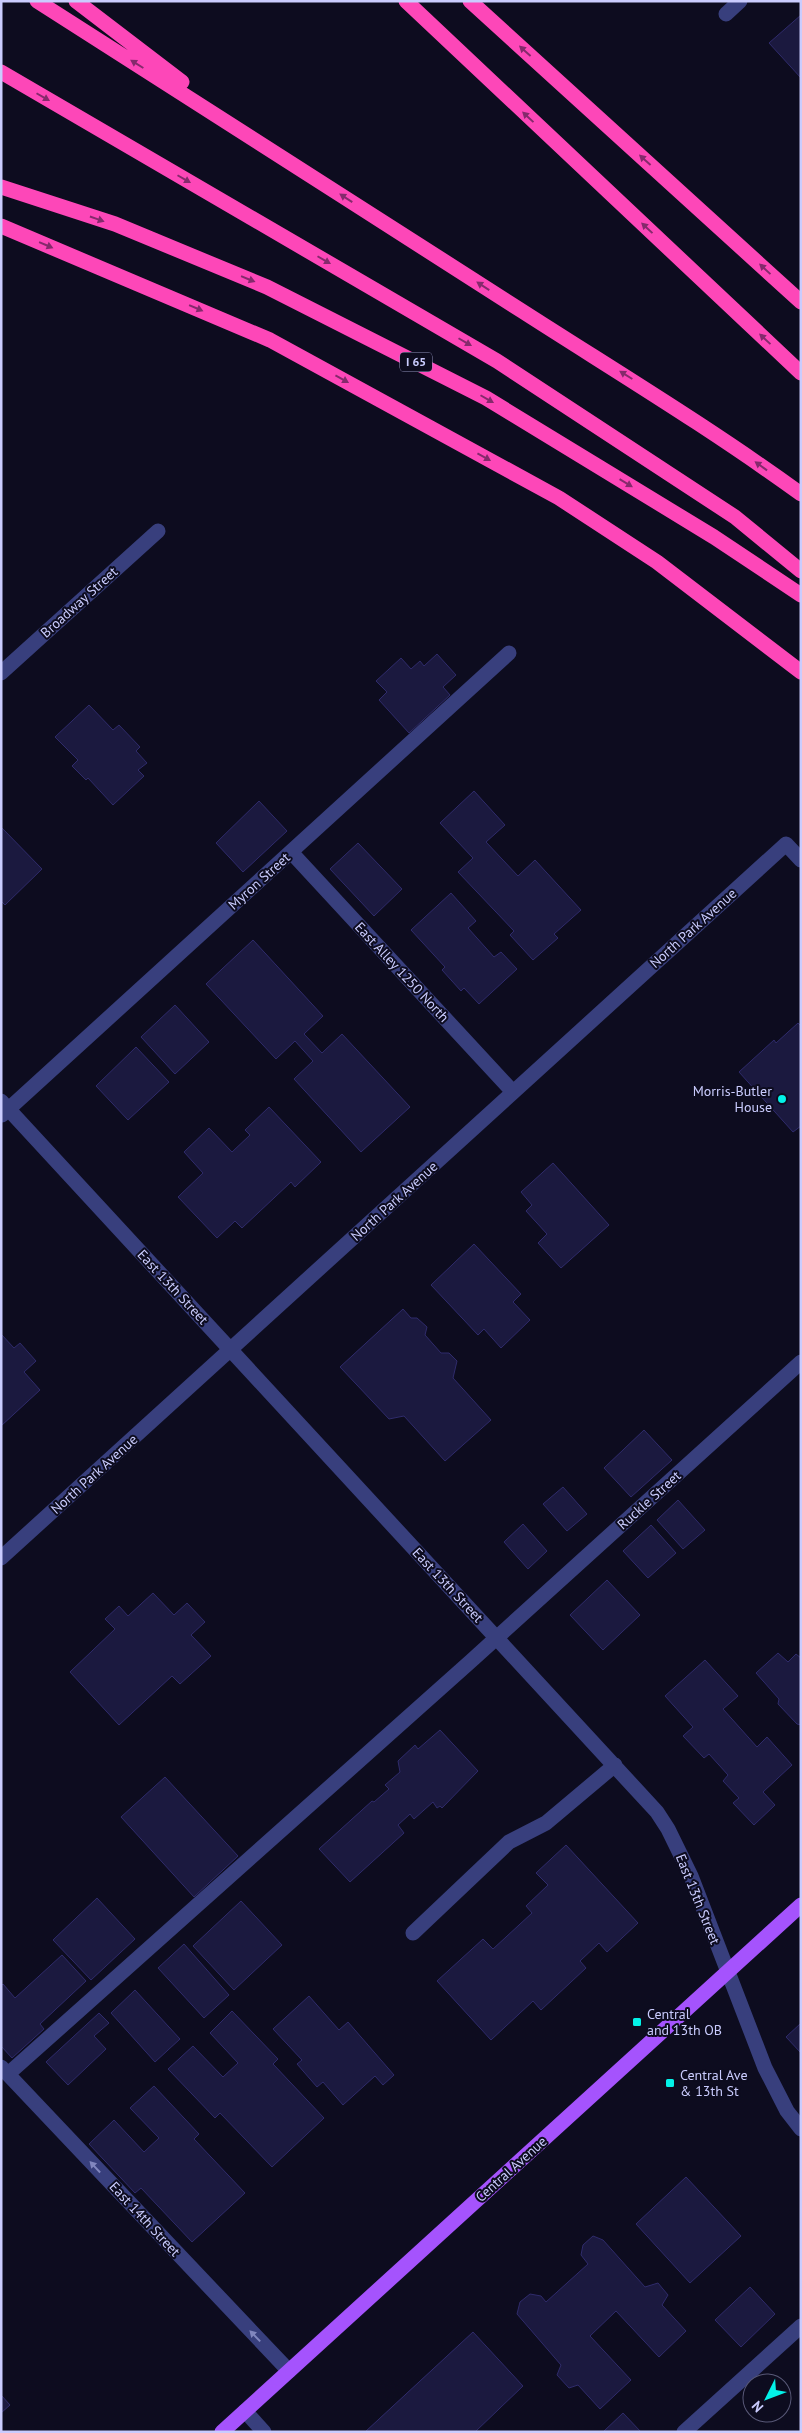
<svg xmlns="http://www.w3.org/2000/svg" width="802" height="2433" font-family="'PT Sans',sans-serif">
<rect width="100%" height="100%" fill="#0d0c1f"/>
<!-- building -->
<path fill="#1b193f" stroke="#2f2b6b" d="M801,15V78L769,43Z
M437,654L456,675L443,687L450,695L409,733L379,700L387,692L376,681L401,658L411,669L420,661L424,666Z
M89,705L113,730L119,725L140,747L136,751L147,763L138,770L144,776L113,805L88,778L86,780L72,766L78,760L55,737Z
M474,791L505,825L486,842L518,876L535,860L581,910L554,934L558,938L533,960L510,935L514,931L458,872L473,858L440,823Z
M259,801L287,831L243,872L216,843Z
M1,827L42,869L5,905L1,901Z
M358,843L402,889L374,916L330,869Z
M451,893L476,921L468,928L494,957L501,952L517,969L479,1004L464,988L461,991L442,970L445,967L411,930Z
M253,940L323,1016L304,1034L322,1053L342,1034L410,1107L361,1152L294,1079L313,1061L295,1041L276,1059L206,984Z
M175,1005L209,1042L175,1074L141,1037Z
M798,1023L801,1026V1126L793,1132L739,1072L774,1040L776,1043Z
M136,1047L169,1082L128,1120L96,1086Z
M269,1107L321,1162L295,1187L291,1182L242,1228L235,1221L217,1238L178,1197L203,1173L184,1152L209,1128L232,1152L250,1135L245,1130Z
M553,1163L609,1225L561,1268L538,1243L547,1234L526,1211L532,1205L521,1192Z
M474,1244L521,1294L513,1302L530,1320L501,1348L484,1329L478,1335L431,1285Z
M403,1309L411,1318H417L427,1327L425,1335L441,1353H449L457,1361L453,1378L491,1420L445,1461L404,1416L389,1419L340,1367Z
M1,1334L14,1348L20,1343L36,1361L24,1372L40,1390L1,1426Z
M644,1430L672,1460L631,1497L604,1468Z
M563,1487L587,1514L567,1531L543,1504Z
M678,1500L705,1530L683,1549L657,1520Z
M523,1524L547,1551L528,1569L504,1542Z
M651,1525L676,1553L648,1578L623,1551Z
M607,1580L640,1615L603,1650L570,1615Z
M153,1593L174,1615L187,1603L205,1622L191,1635L211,1656L180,1684L172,1676L119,1725L70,1672L115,1629L105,1619L119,1606L128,1616Z
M778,1653L788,1662L796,1654L801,1658V1725L797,1724L778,1704L779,1699L756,1673Z
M705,1660L738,1696L723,1709L757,1747L767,1737L792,1765L763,1792L775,1805L754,1825L733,1803L739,1798L723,1781L728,1775L709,1754L704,1758L683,1736L693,1727L665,1696Z
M440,1730L478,1771L442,1808L440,1806L437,1808L433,1802L414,1819L410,1814L398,1825L404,1833L350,1882L319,1849L372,1801L374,1802L389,1789L385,1785L400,1772L398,1761L415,1745L418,1749Z
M165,1777L238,1856L194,1897L121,1817Z
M566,1845L638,1923L607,1952L599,1943L580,1961L586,1968L541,2010L533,2001L491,2040L437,1981L483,1939L493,1949L532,1913L526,1906L548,1885L536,1873Z
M97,1898L135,1939L91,1980L53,1940Z
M241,1901L282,1945L234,1990L193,1946Z
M184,1944L229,1995L204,2018L158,1968Z
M62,1955L86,1981L40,2024L44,2029L12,2058L1,2046V1986L3,1984L15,1998Z
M135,1990L180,2039L155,2062L111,2013Z
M309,1996L339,2030L348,2022L394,2075L383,2085L375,2076L343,2105L323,2082L317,2087L297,2064L302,2060L273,2029Z
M232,2011L278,2059L273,2064L324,2118L272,2167L220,2113L215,2118L168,2069L193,2046L223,2077L238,2063L210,2033Z
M99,2013L109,2023L94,2036L106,2049L68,2085L46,2062Z
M801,2023V2053L786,2037Z
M154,2086L199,2134L194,2139L245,2193L192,2242L141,2188L135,2193L89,2144L114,2120L144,2152L159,2138L130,2108Z
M686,2177L741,2236L690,2283L636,2224Z
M593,2236L603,2240L645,2287L658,2283L668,2295L662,2305L686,2331L659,2357L616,2311L590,2336L631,2380L600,2409L578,2385L569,2388L557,2375L561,2365L517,2314L520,2302L530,2294L541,2296L546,2302L588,2264L581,2255L583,2245Z
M750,2287L775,2314L741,2347L715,2320Z
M473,2332L523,2386L475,2432H365Z
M1,2395L10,2405L1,2413Z
M623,2413L641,2432H603Z"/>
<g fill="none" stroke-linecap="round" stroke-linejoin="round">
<!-- minor -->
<path stroke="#383f7d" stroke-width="15" d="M726,14L740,1
M1,673L158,531
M291,852L513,1092
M1,1101L657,1812L668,1829L691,1876L765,2068L787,2111L801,2129
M2,1115L509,653
M1,1558L786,844L801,860
M413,1933L509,1842L546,1823L615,1765
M1,2067L289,2371
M8,2074L471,1661L801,1362
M245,2411L264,2432
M684,2432L801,2326"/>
<!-- major -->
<path stroke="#a553fd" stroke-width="15" d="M222,2432L801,1905"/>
<!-- highway -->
<path stroke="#fd47b8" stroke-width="15" d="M37,1C200,104 360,208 522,311C617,372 710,428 801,494
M76,1L182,82
M406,1L801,373
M470,1L801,302
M1,72L497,361L735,517L801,571
M1,187L115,224L267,287L486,398L714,537L801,595
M1,226L270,340L559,498L657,562L801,672"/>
</g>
<!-- one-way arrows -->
<defs><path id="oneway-solid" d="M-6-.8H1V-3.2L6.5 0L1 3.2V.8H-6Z" transform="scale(1.25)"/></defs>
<g fill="#852a6c">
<use href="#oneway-solid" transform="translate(525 51) rotate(-138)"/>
<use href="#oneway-solid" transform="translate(137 64) rotate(-148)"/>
<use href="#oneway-solid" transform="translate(43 97) rotate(30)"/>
<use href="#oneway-solid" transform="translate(528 117) rotate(-137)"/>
<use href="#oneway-solid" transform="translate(645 160) rotate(-138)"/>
<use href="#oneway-solid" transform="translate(184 179) rotate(30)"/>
<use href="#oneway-solid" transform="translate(346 198) rotate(-147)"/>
<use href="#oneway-solid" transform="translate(97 219) rotate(19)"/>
<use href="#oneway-solid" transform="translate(647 228) rotate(-137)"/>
<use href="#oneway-solid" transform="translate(46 245) rotate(23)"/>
<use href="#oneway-solid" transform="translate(324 260) rotate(30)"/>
<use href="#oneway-solid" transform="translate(765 269) rotate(-137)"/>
<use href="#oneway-solid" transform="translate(248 279) rotate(22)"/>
<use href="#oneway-solid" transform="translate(483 286) rotate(-147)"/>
<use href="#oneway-solid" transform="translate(196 308) rotate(23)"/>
<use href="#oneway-solid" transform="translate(765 339) rotate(-137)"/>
<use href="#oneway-solid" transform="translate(465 342) rotate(30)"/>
<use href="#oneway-solid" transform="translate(626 375) rotate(-148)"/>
<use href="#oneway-solid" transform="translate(342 379) rotate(29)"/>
<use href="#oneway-solid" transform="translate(487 399) rotate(30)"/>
<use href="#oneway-solid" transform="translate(484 457) rotate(29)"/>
<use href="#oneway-solid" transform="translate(761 466) rotate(-144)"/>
<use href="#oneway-solid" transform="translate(626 483) rotate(31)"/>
</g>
<g fill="#8186be">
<use href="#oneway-solid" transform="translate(95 2167) rotate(-133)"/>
<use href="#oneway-solid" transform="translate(255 2336) rotate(-134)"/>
</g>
<!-- markers -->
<g fill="#03f2e8" stroke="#0d0c1f" stroke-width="2">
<circle cx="782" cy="1099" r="5"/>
<rect x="632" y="2017" width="10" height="10" rx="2.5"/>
<rect x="665" y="2078" width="10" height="10" rx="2.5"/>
</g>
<g text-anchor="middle" stroke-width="4" stroke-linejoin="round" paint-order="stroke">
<!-- shield labels -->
<rect fill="#0d0c1f" stroke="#9192bb" stroke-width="1" x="400" y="352.5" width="32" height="19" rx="4"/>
<g font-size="12" font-weight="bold" fill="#caccfe">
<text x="416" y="366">I 65</text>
</g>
<!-- street labels -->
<g font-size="14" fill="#caccfe" stroke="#0d0c1f">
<text transform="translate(79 602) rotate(-42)" y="5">Broadway Street</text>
<text transform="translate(259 881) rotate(-42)" y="5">Myron Street</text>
<text transform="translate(693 928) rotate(-42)" y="5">North Park Avenue</text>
<text transform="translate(402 972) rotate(47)" y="5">East Alley 1250 North</text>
<text transform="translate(394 1201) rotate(-42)" y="5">North Park Avenue</text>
<text transform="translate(173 1287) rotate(47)" y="5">East 13th Street</text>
<text transform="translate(94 1474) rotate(-42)" y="5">North Park Avenue</text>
<text transform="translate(649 1500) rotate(-42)" y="5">Ruckle Street</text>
<text transform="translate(448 1585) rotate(47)" y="5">East 13th Street</text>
<text transform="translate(698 1899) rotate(68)" y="5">East 13th Street</text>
<text transform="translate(511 2169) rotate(-42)" y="5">Central Avenue</text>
<text transform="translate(145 2219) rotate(47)" y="5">East 14th Street</text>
</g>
<!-- poi labels -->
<g font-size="14" fill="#caccfe" stroke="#0d0c1f" text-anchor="start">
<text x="772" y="1096" text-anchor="end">Morris-Butler<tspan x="772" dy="16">House</tspan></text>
<text x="647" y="2019">Central<tspan x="647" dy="16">and 13th OB</tspan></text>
<text x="680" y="2080">Central Ave<tspan x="680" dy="16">&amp; 13th St</tspan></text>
</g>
</g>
<!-- border -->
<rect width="802" height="2433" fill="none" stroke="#caccfe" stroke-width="5"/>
<!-- north arrow -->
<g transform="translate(767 2398) rotate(228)"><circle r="24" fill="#0d0c1f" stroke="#595978"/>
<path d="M0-4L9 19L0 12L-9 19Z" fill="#03f2e8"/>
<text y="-8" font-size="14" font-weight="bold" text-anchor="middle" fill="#caccfe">N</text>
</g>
</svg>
